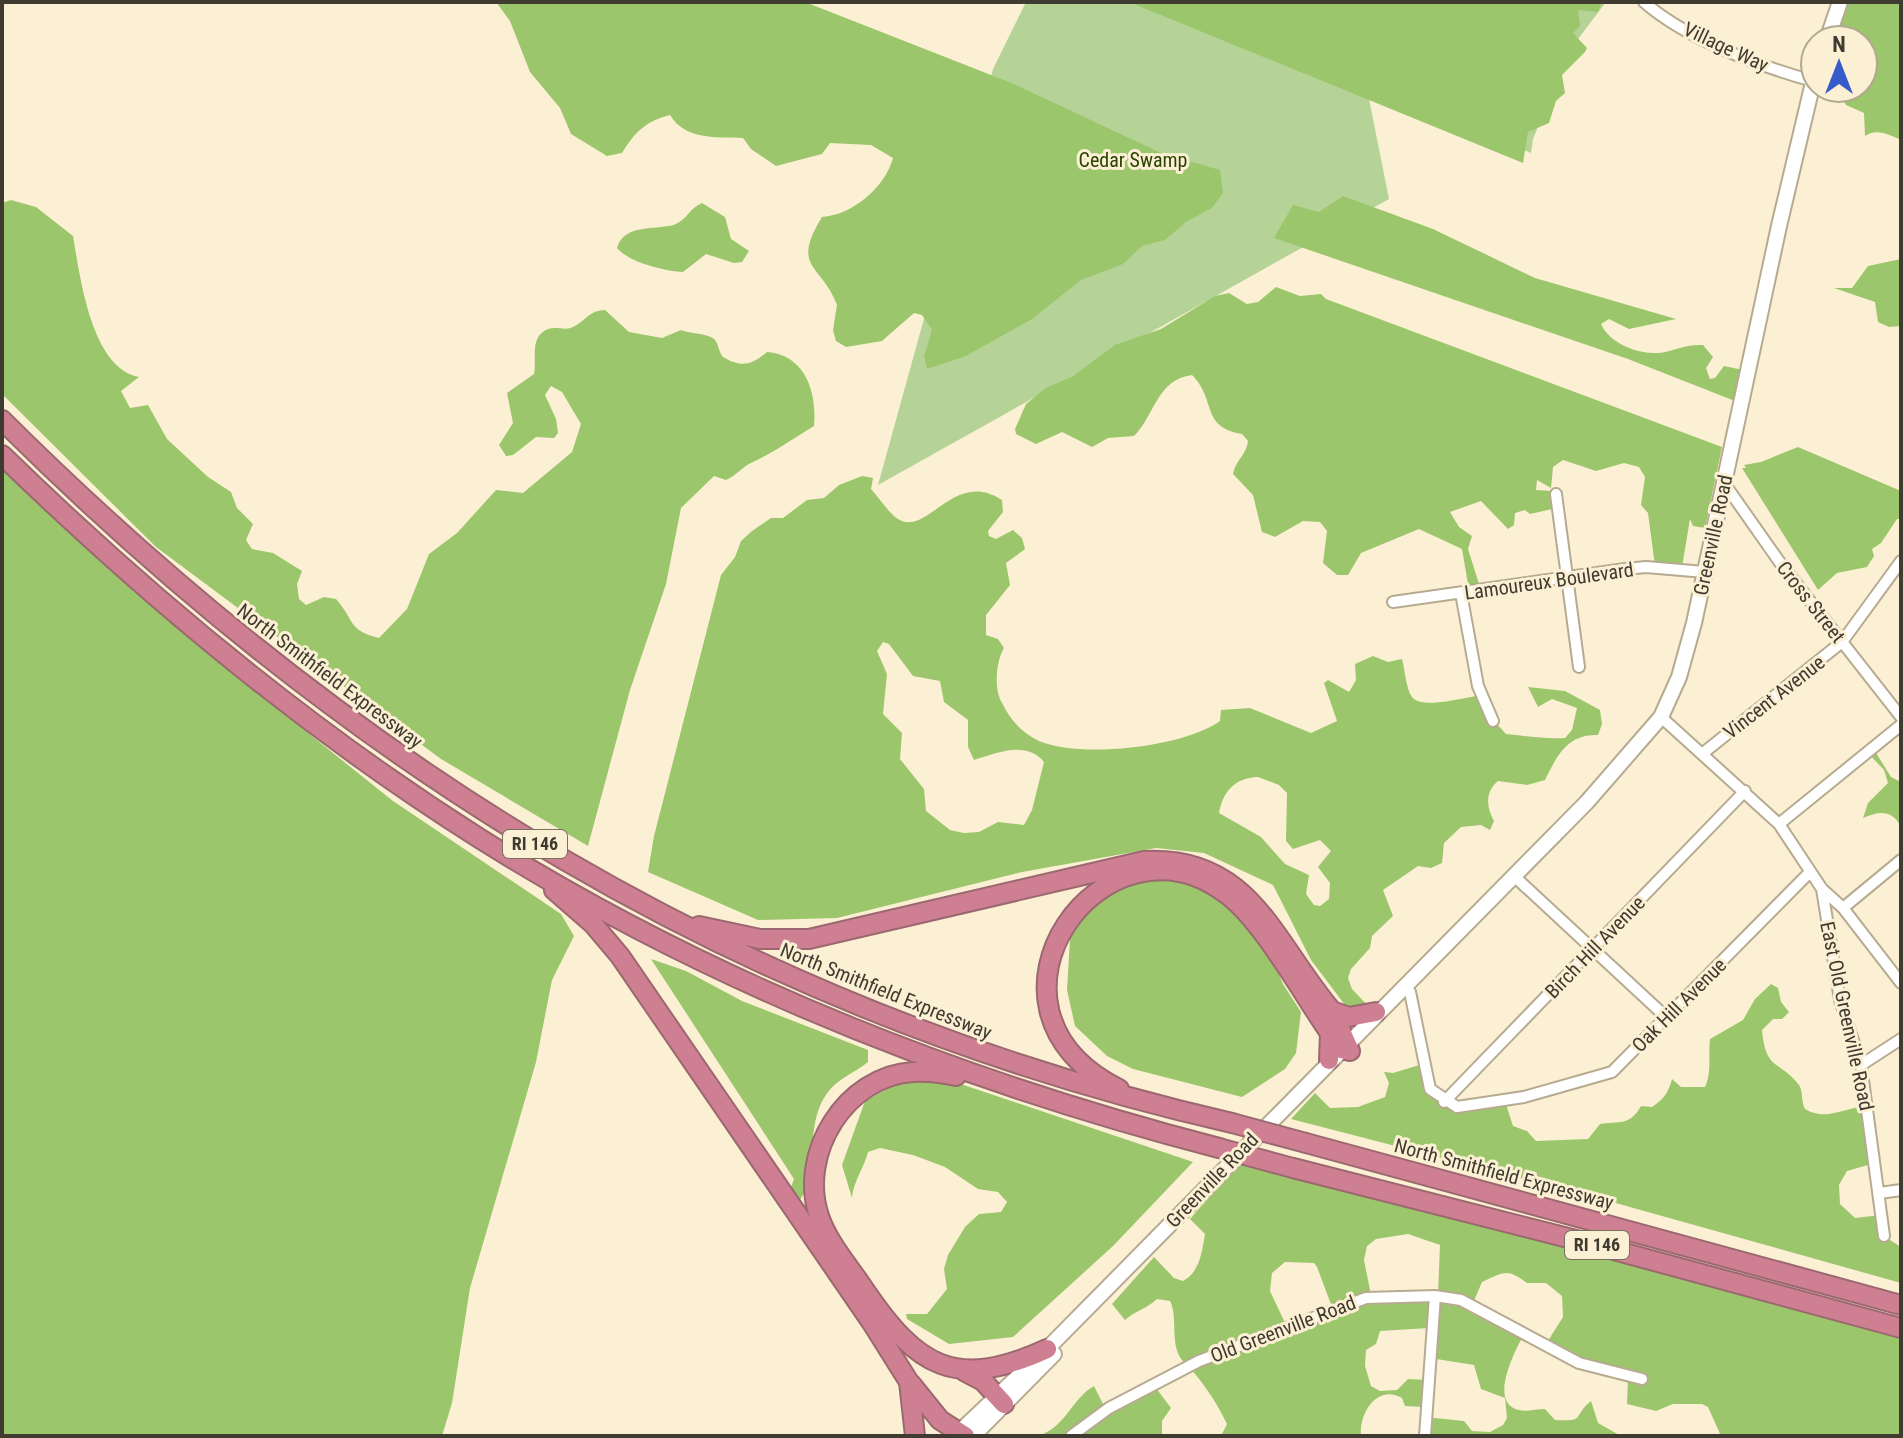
<svg xmlns="http://www.w3.org/2000/svg" width="1903" height="1438" font-family="'Roboto Condensed',sans-serif">
<rect width="100%" height="100%" fill="#fcf0d4"/>
<!-- green -->
<path fill="#b5d397" d="M1026,2H1606L1569,51L1533,139L1531,153L1366,84L1389,199L878,485L993,69Z"/>
<!-- forest -->
<path fill="#9cc66c" fill-rule="evenodd" d="M496,2H805L1014,84L1161,153L1220,170L1223,193L1212,208L1186,222L1165,240L1142,246L1123,264L1081,280L1032,319L966,356L927,369L924,356L932,330L922,315L914,313L882,341L846,347L836,341L833,330L837,305C822,264 790,269 822,217C852,215 885,188 893,158L871,145L830,143L822,154L776,166L751,149L743,138C716,137 685,140 670,115C646,121 635,132 622,153L607,156L571,134L560,108L530,72L510,21Z
M1129,2H1602L1598,12L1578,10L1580,26L1573,33L1587,48L1585,52L1562,75L1565,93L1556,101L1549,123L1528,132L1523,163Z
M1844,2H1901V140C1889,135 1877,128 1865,136L1864,113L1846,105L1838,91L1827,88H1863V40H1831Z
M1343,196L1433,229L1535,278L1676,319L1629,329L1609,319L1601,324C1609,342 1634,353 1654,353C1670,354 1681,344 1703,345L1713,357L1706,368L1710,379L1715,378L1724,366L1748,371L1740,403L1628,359L1274,238L1293,205L1319,212Z
M11,200L36,207L73,236C80,276 91,368 139,377L121,391L130,408L148,405L167,439L208,477L231,492L237,508L253,524L246,540L252,549L273,553L302,571L297,584L299,599L306,605L324,597L336,599C355,620 347,630 379,638L407,609L429,554L457,533L496,490L523,493L572,452L581,424L562,392L551,386L545,395L556,419L558,433L554,438L536,437L513,455L506,456L499,445L513,423L507,393L534,374C537,358 529,337 548,329C556,326 566,331 573,327C587,320 588,311 605,310L629,332L662,338L681,330C690,334 707,333 714,339C719,344 718,351 723,357C741,368 752,365 767,352C806,355 817,393 814,426C797,436 775,452 753,462C743,466 737,475 726,480L714,476L681,508L666,584L630,690L588,846L441,759L156,547L2,394V203Z
M702,203L725,217L731,239L749,251L742,262L734,263L706,254L683,272C664,271 630,263 617,248C624,222 660,231 676,224C686,220 691,207 702,203Z
M1901,259V326L1889,327L1878,322L1875,302L1834,288H1852L1868,266Z
M1276,287L1300,296L1321,294L1326,299L1722,447L1705,528L1693,526L1690,519L1682,567L1655,566L1648,513L1641,505L1645,477L1639,467L1624,463L1596,471L1563,460L1553,467L1551,488L1537,480L1536,490L1554,491L1557,508L1530,514L1525,510L1515,513L1514,525L1508,529L1481,501L1450,512L1459,527L1472,536L1468,549L1480,587L1469,590L1462,549L1419,529L1361,553L1348,575H1337L1323,563L1327,531L1320,522L1303,521L1275,537L1262,532L1253,495L1233,474C1235,461 1247,454 1248,441L1242,434C1200,427 1217,400 1192,375C1157,379 1154,417 1134,436L1108,438L1092,447L1062,432L1036,444L1016,434L1015,429L1026,404L1046,388L1073,376L1115,345L1161,329L1215,296L1229,293L1247,304L1258,302Z
M1798,447L1901,491V519H1897L1881,543L1872,549L1874,556L1867,567L1837,573L1818,590L1742,468H1746L1744,465L1761,462Z
M2,454L197,644L393,801L561,914L574,936L552,980L536,1062L470,1288L452,1403L442,1436H2Z
M862,476L873,478L871,489C879,498 887,510 895,517C926,542 952,467 1002,500L1003,512L988,531L989,536L996,539L1013,530L1022,538L1025,549L1006,563L1010,585L986,615V635L998,639L1004,648C996,661 994,688 1001,701C1009,718 1021,733 1039,741C1081,759 1184,747 1220,721L1221,710L1250,708L1311,733L1337,721L1324,683L1328,680L1349,692L1356,680L1355,664L1373,656L1388,662L1402,659C1405,670 1406,689 1412,697C1422,710 1466,697 1482,695L1494,721L1506,734C1527,736 1545,739 1565,738L1572,730L1577,708L1552,699L1538,707L1528,687L1565,691L1600,710L1602,724L1598,735C1567,734 1557,756 1545,780L1527,785L1498,781C1485,792 1486,807 1494,821L1490,830L1481,825L1461,827L1444,843L1442,863L1431,868L1418,866L1383,890L1393,916L1372,936L1370,948L1351,969L1348,978L1352,989L1373,1011L1372,1015L1345,1005L1311,960L1273,885L1204,853L1156,848L1022,872L837,918L758,920L648,872L654,836L721,575L735,557L741,541L752,531L771,518H783L807,500L824,498L839,485ZM883,642L889,644L913,676L940,681L944,702L968,720V747L974,760C997,753 1026,740 1044,762L1032,810L1024,825L998,822L979,832L964,833L950,830L926,811L924,789L900,759L902,733L883,714L887,674L877,651ZM1258,777L1279,785L1287,793L1286,841L1293,849L1320,840L1331,851L1318,867L1330,883L1329,899L1320,906L1314,905L1306,894L1309,875L1285,864L1261,837L1219,813C1223,791 1235,778 1258,777Z
M1873,748L1891,777L1901,782V827C1892,809 1879,811 1863,818L1868,803L1888,783L1884,770L1869,754Z
M1174,874L1222,895L1267,946L1283,984L1301,1012L1296,1053L1285,1069L1242,1097L1133,1069L1107,1056L1075,1026L1067,990L1070,939L1075,926L1107,893L1138,875Z
M651,959L686,971L742,1001L868,1050V1062C855,1073 840,1077 828,1092C803,1125 821,1168 800,1200L789,1193L794,1179Z
M1771,984L1778,988L1781,1002L1789,1012L1782,1019H1773L1762,1030C1766,1072 1779,1059 1799,1085C1803,1090 1801,1102 1805,1109C1827,1122 1844,1107 1868,1106L1875,1163L1847,1171L1839,1185L1840,1204L1855,1218L1881,1215L1885,1237L1901,1247V1283L1612,1202L1291,1119L1315,1093L1330,1108L1358,1107L1385,1097L1389,1083L1384,1072L1393,1073L1423,1064L1428,1081L1452,1104L1505,1101L1513,1126L1527,1131L1536,1141L1588,1139L1600,1124C1619,1121 1630,1126 1641,1106L1652,1107C1664,1099 1668,1093 1672,1079L1681,1087H1705C1712,1072 1708,1055 1710,1039L1743,1020L1755,999Z
M937,1076L1193,1162L1113,1246L1013,1337L949,1344L907,1319L906,1314H927L947,1289L944,1269L948,1255L965,1227L979,1214L1001,1212L1007,1202L998,1192L978,1189L945,1167L913,1155L880,1148L868,1152C864,1168 853,1182 852,1198L842,1165L865,1101L898,1083Z
M1240,1162C1460,1223 1683,1270 1901,1339V1436H1721L1708,1407L1702,1404H1673L1656,1411L1627,1404L1628,1378L1546,1344L1563,1317L1562,1296L1546,1283H1527C1507,1269 1507,1271 1482,1282L1473,1303L1524,1334C1516,1349 1487,1403 1519,1410C1526,1412 1537,1409 1545,1409L1555,1420C1587,1422 1572,1416 1591,1401L1598,1423L1621,1436H1423L1425,1417L1464,1421L1472,1431L1490,1432L1503,1425L1507,1418L1505,1398L1481,1389L1474,1365L1430,1358L1429,1328L1380,1331L1376,1344L1366,1350L1365,1366L1371,1386L1380,1391L1397,1390L1408,1379L1427,1380L1423,1407L1405,1406L1402,1398C1377,1384 1359,1413 1361,1436H1221L1227,1424C1216,1401 1201,1379 1185,1363C1168,1348 1179,1318 1170,1301L1157,1299C1146,1309 1135,1311 1125,1320L1112,1304L1154,1257L1174,1278L1183,1281C1200,1272 1202,1251 1205,1234L1190,1219ZM1408,1234L1440,1245L1438,1295L1395,1291L1371,1295L1364,1260L1367,1246L1376,1239ZM1285,1262L1314,1263L1317,1267L1332,1307L1286,1325L1270,1291L1272,1273Z
M1153,1384L1171,1408L1162,1421V1436H1037C1065,1429 1072,1398 1094,1386L1105,1408Z"/>
<g fill="none" stroke-linecap="round" stroke-linejoin="round">
<defs>
<path id="street" d="M1644,2C1686,39 1759,66 1813,81
M1724,483L1781,564L1901,717
M1556,494L1579,667
M1461,593L1478,686L1493,721
M1393,602L1625,569L1646,567L1705,572
M1661,717L1779,824L1822,889L1840,1000L1861,1065L1884,1236
M1702,754L1842,642L1901,561
M1779,824L1901,725
M1514,876L1667,1018
M1822,889L1843,908L1901,860
M1843,908L1901,983
M1410,992L1430,1089L1457,1107L1524,1097L1612,1072L1810,872
M1861,1065L1901,1039
M1444,1102L1745,791
M1880,1193L1901,1190
M1071,1436L1109,1408L1199,1361L1366,1298L1435,1296L1461,1300L1579,1363L1642,1379
M1425,1436L1435,1296"/>
<path id="secondary" d="M1827,40L1840,2
M955,1436L1047,1349L1587,802L1661,717L1679,677L1694,623L1779,226L1815,74
M973,1436L1054,1354"/>
<path id="highway" d="M2,420C354,770 745,1012 1232,1123
M2,455C149,598 305,728 479,838C706,981 960,1081 1219,1148
M554,890L593,924L620,956L872,1323L909,1382L915,1436
M699,926L760,939H809L1144,861C1251,855 1274,943 1332,1011L1349,1017L1376,1012
M1329,1060L1330,1033
M956,1076C942,1073 928,1071 913,1072C846,1076 798,1153 819,1216C828,1243 848,1265 864,1289C917,1367 955,1391 1047,1349
M1119,1089C954,1007 1106,798 1229,896C1268,927 1309,1006 1341,1049L1350,1051L1332,1011
M1306,1143L1901,1305
M1293,1168L1588,1243L1901,1328
M964,1371L983,1381L1004,1404
M911,1384L940,1420L965,1436"/>
</defs>
<!-- street casing -->
<use href="#street" stroke="#b6ab90" stroke-width="14"/>
<!-- secondary casing -->
<use href="#secondary" stroke="#b6ab90" stroke-width="18"/>
<!-- highway casing -->
<use href="#highway" stroke="#9c6870" stroke-width="22"/>
<!-- street -->
<use href="#street" stroke="#fff" stroke-width="10"/>
<!-- secondary -->
<use href="#secondary" stroke="#fff" stroke-width="14"/>
<!-- highway -->
<use href="#highway" stroke="#ce8092" stroke-width="18"/>
<defs>
<path id="highway-bridge" d="M1232,1123L1306,1143
M1219,1148L1293,1168"/>
</defs>
<!-- highway-bridge casing -->
<use href="#highway-bridge" stroke="#9c6870" stroke-width="22" stroke-linecap="butt"/>
<!-- highway-bridge -->
<use href="#highway-bridge" stroke="#ce8092" stroke-width="18"/>
</g>
<g text-anchor="middle" stroke-width="6" stroke-linejoin="round" paint-order="stroke">
<!-- shield labels -->
<g fill="#fcf0d4" stroke="#787161" stroke-width="2">
<rect x="503" y="830" width="64" height="28" rx="6"/>
<rect x="1565" y="1231" width="64" height="28" rx="6"/>
</g>
<g font-size="18" font-weight="bold" fill="#403b30">
<text x="535" y="850">RI 146</text>
<text x="1597" y="1251">RI 146</text>
</g>
<!-- street labels -->
<g font-size="20" fill="#403b30" stroke="#fcf0d4">
<text transform="translate(1726 47) rotate(25)" y="7">Village Way</text>
<text transform="translate(1713 535) rotate(-78)" y="7">Greenville Road</text>
<text transform="translate(1549 581) rotate(-8)" y="7">Lamoureux Boulevard</text>
<text transform="translate(1811 602) rotate(52)" y="7">Cross Street</text>
<text transform="translate(330 676) rotate(37)" y="7">North Smithfield Expressway</text>
<text transform="translate(1774 697) rotate(-38)" y="7">Vincent Avenue</text>
<text transform="translate(1595 947) rotate(-46)" y="7">Birch Hill Avenue</text>
<text transform="translate(886 991) rotate(22)" y="7">North Smithfield Expressway</text>
<text transform="translate(1679 1005) rotate(-45)" y="7">Oak Hill Avenue</text>
<text transform="translate(1847 1016) rotate(78)" y="7">East Old Greenville Road</text>
<text transform="translate(1504 1174) rotate(15)" y="7">North Smithfield Expressway</text>
<text transform="translate(1212 1180) rotate(-46)" y="7">Greenville Road</text>
<text transform="translate(1283 1329) rotate(-21)" y="7">Old Greenville Road</text>
</g>
<!-- park labels -->
<g font-size="20" fill="#2a4300" stroke="#fcf0d4">
<text x="1133" y="167">Cedar Swamp</text>
</g>
</g>
<!-- border -->
<rect width="1903" height="1438" fill="none" stroke="#403b30" stroke-width="8"/>
<!-- north arrow -->
<g transform="translate(1839 64)"><circle r="38" fill="#fcf0d4" stroke="#b1a892" stroke-width="2"/>
<path d="M0-6L14 30L0 20L-14 30Z" fill="#385bcc"/>
<text y="-12" font-size="22" font-weight="bold" text-anchor="middle" fill="#403b30">N</text>
</g>
</svg>
